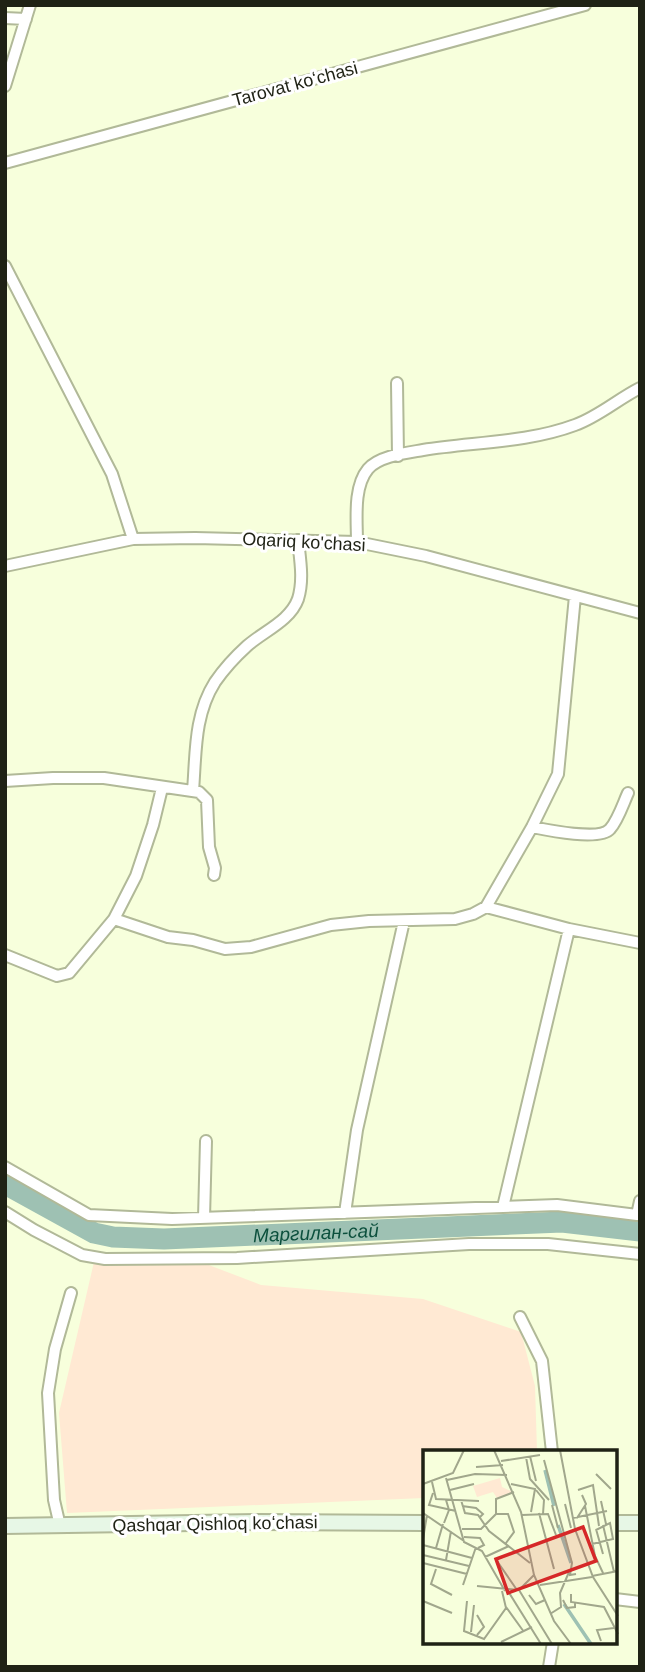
<svg xmlns="http://www.w3.org/2000/svg" width="645" height="1672" font-family="Arial,sans-serif">
<rect width="100%" height="100%" fill="#f7ffdc"/>
<!-- green -->
<path fill="#ffe9d3" d="M94,1262H201L261,1285L423,1299L521,1332L535,1386L537,1451L424,1452V1498L67,1513L59,1413Z"/>
<g fill="none" stroke-linecap="round" stroke-linejoin="round">
<!-- river -->
<path stroke="#9ec1b3" stroke-width="21" id="s1" d="M5,1184L94,1233L113,1237L164,1239L562,1222L640,1231"/>
<defs>
<path id="minor" d="M5,18L26,19
M5,86L30,5
M5,163L585,5
M5,266L112,474L133,539
M397,383L398,456
M357,542C357,520 353,487 368,469C379,456 406,453 423,450C472,442 527,443 575,425C598,417 618,399 640,388
M5,566L133,539L195,538L357,542L426,556L640,613
M5,781L53,778H104L199,792L207,800L209,847L215,868L214,875
M193,791C196,753 194,715 215,682C224,669 236,656 247,646C264,631 290,621 298,599C304,580 300,559 298,540
M532,827C547,830 600,841 610,829C618,820 623,804 628,793
M486,907L532,827L558,774L575,596
M114,919L168,937L193,940L225,949L251,947L331,925L369,921L455,919L473,914L486,907L569,929L640,943
M5,955L57,976L69,973L114,919L136,876L153,825L162,788
M5,1167L89,1215L172,1219L557,1205L637,1215L640,1201
M503,1207L569,929
M5,1212L34,1230L82,1255L105,1259L237,1258L469,1244H548L640,1254
M345,1213L357,1130L404,921
M204,1218L206,1141
M520,1317L542,1361L552,1452
M60,1526L54,1500L48,1393L55,1349L71,1293
M615,1599L640,1602
M549,1667L553,1642"/>
<path id="secondary" d="M615,1523H640
M5,1526L261,1522L424,1523"/>
</defs>
<!-- minor casing -->
<use href="#minor" stroke="#b1b998" stroke-width="14"/>
<!-- secondary casing -->
<use href="#secondary" stroke="#b1b998" stroke-width="18"/>
<!-- minor -->
<use href="#minor" stroke="#fff" stroke-width="10"/>
<!-- secondary -->
<use href="#secondary" stroke="#e7f7e6" stroke-width="14"/>
</g>
<g text-anchor="middle" stroke-width="6" stroke-linejoin="round" paint-order="stroke">
<!-- street labels -->
<g font-size="18" fill="#1f2215" stroke="#fff">
<text transform="translate(295 84) rotate(-15)" y="6">Tarovat koʻchasi</text>
<text transform="translate(304 542) rotate(3)" y="6">Oqariq ko'chasi</text>
<text transform="translate(215 1524) rotate(-1)" y="6">Qashqar Qishloq koʻchasi</text>
</g>
<!-- water labels -->
<g font-size="19" font-style="italic" fill="#0c503d" stroke="#fff">
<text dy="7" stroke="none"><textPath href="#s1" startOffset="324">Маргилан-сай</textPath></text>
</g>
</g>
<!-- overview -->
<g transform="translate(423 1450)">
<rect width="194" height="194" fill="#f7ffdc"/>
<path d="M77,28L79,37L90,42L74,48L70,42L54,47L50,36Z" fill="#ffe9d3"/>
<path fill="none" stroke="#9ec1b3" stroke-width="3.5" d="M122,20L131,56M135,75L148,113M141,154L168,194"/>
<path fill="none" stroke="#a1a78c" stroke-width="2" d="M71,0L98,62L111,125L131,171L148,194M137,0L152,79L170,127L195,166M107,6L113,31M103,7L107,29L126,50M121,10L149,113L147,125L153,124M78,11L117,5M53,17L80,15M173,24L188,39M23,28L41,92L59,101L82,141M24,30L52,24L84,25M9,32L13,49L56,51M0,34L30,23L41,0M88,34L112,39L108,62M27,40L51,34M113,40L121,50L120,64M155,40L170,35L176,76M10,43L6,55L33,61M38,50L42,63L55,65L66,81L107,113M178,51L183,74M142,54L148,78M129,55L135,78M39,56L53,58L60,64L57,67M162,56L172,106L180,123M0,63L41,91M116,63L131,119M73,64H85L91,82L83,93M99,65L125,64L133,85M150,68L184,61M154,68L163,54L159,45M21,73L26,60L23,50M180,75L191,122M39,79H58L73,64V49L91,42M173,79L180,104M41,87L57,88L61,95L55,98M0,89L4,65M169,94L190,89L187,73L173,80M0,95L49,108M13,98L20,74M0,105L46,116M62,107L86,96M23,110L28,81M74,111L94,140M0,113L44,124M13,119L8,134L29,145M169,126L195,121M40,135L53,97M117,135L169,127M54,136L96,140L111,125M96,140L129,194M85,141L118,194M148,144V152L181,157L195,184M106,145L113,154L122,150M140,150L144,158L152,157V152M0,151L29,163M44,151L41,181L61,189L83,158L79,141M83,157L101,182M127,164L138,157L137,143L146,122M54,165L61,177L54,185M48,182L51,155M178,191L174,180L191,178M78,192L109,177"/>
<path fill="#d62828" fill-opacity="0.15" stroke="#d62828" stroke-width="3.5" d="M160,77L173,111L85,143L73,109Z"/>
<rect width="194" height="194" fill="none" stroke="#1f2215" stroke-width="3.5"/>
</g>
<!-- border -->
<rect width="645" height="1672" fill="none" stroke="#1f2215" stroke-width="14"/>
</svg>
